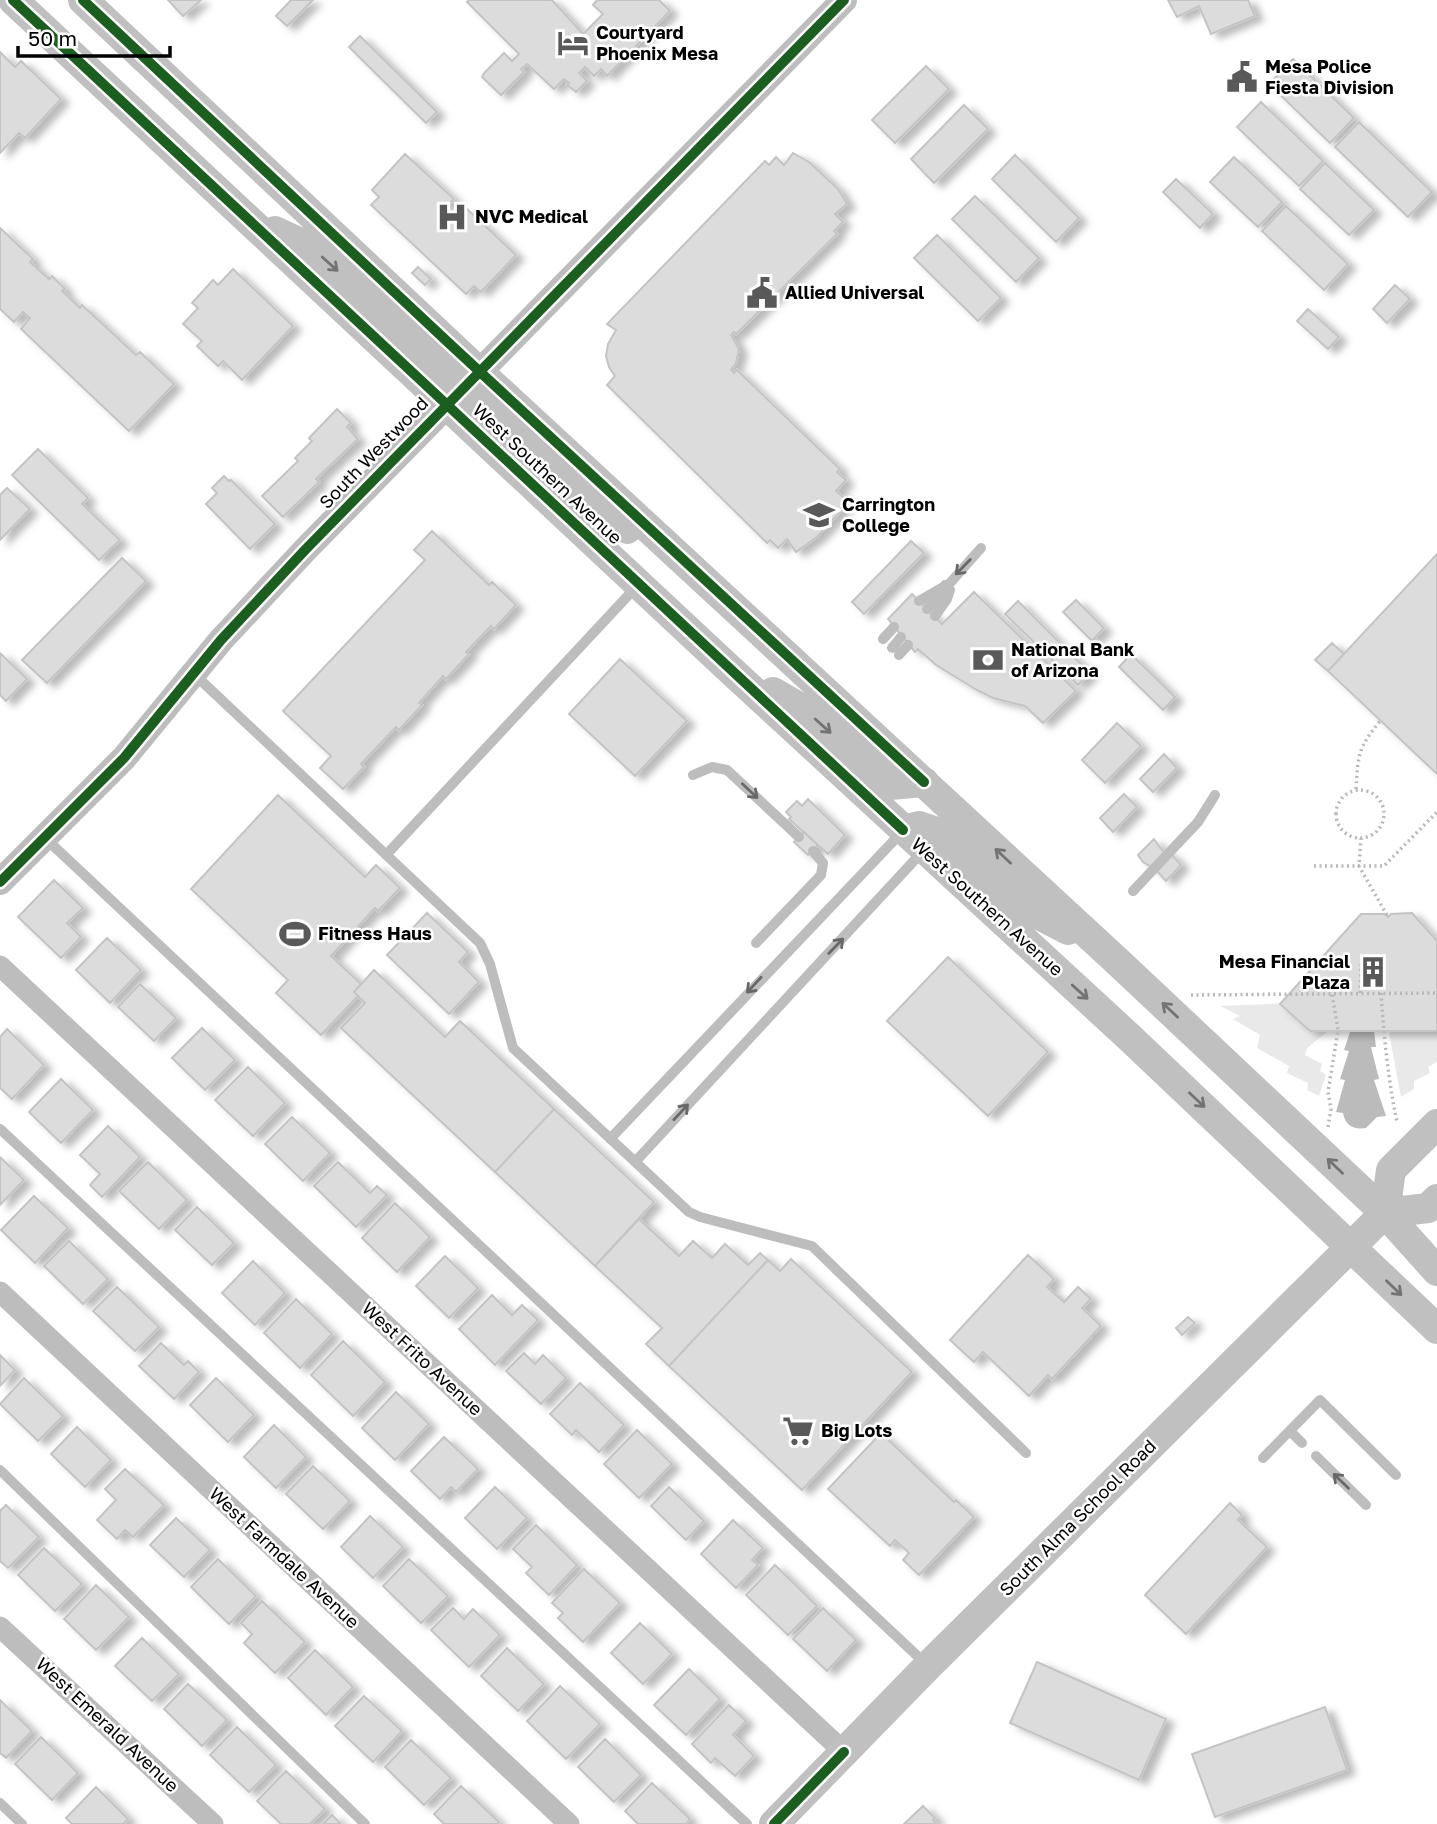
<svg xmlns="http://www.w3.org/2000/svg" width="1437" height="1824" font-family="'Golos Text',sans-serif">
<defs>
<filter id="shadow"><feDropShadow dx="8" dy="4.5" stdDeviation="3.5" flood-color="#0004"/></filter>
</defs>
<rect width="100%" height="100%" fill="#fff"/>
<!-- green -->
<path fill="#e9e9e9" d="M1437,1002V1062L1428,1067L1430,1073L1414,1081V1089L1401,1097L1389,1033L1409,1024Z
M1290,1003L1307,1023L1327,1032L1307,1048L1305,1055L1322,1064L1320,1071L1326,1075L1319,1096L1307,1090L1308,1083L1287,1073L1289,1066L1257,1048L1260,1035L1233,1019L1240,1016L1220,1006Z"/>
<!-- water -->
<path fill="#bbb" d="M1373,1023L1376,1047H1371L1379,1079L1374,1080L1386,1116L1377,1117L1366,1128C1353,1130 1345,1125 1343,1113L1336,1112L1345,1080L1340,1079L1349,1051L1344,1050L1351,1029Z"/>
<!-- building -->
<path fill="#dcdcdc" stroke="#c4c4c4" stroke-width="2" filter="url(#shadow)" d="M168,0H201L183,16Z
M291,0H313L287,26L276,16Z
M469,0H552L583,34L603,14L593,5L597,0H659L670,11L607,76L601,69L594,76L585,67L579,73L587,81L576,92L567,85L569,83L564,79L554,89L527,64L521,69L524,72L501,95L482,77L484,73L504,53L512,61L519,54L467,2Z
M1168,0H1248L1255,16L1211,34L1199,6L1177,17Z
M360,36L437,112L426,123L349,47Z
M0,52L15,67L21,61L61,99L25,138L19,133L0,153Z
M1293,59L1354,118L1330,143L1269,84Z
M926,66L949,89L895,143L872,120Z
M1261,102L1323,161L1299,186L1237,127Z
M964,105L988,129L934,183L911,159Z
M1359,122L1432,192L1408,217L1335,147Z
M793,153L809,162L838,189L847,204L835,214L843,222L834,231L837,234L736,334L734,332L731,335L739,349L736,363L731,370L734,373L737,370L840,469L837,472L846,480L836,491L844,498L846,496L848,499L839,513L817,537L796,552L787,539L778,548L770,540L767,543L607,385L615,376L609,367L606,356L608,344L616,330L607,324L765,161L769,165L776,157L784,165Z
M405,154L454,199L448,205L460,217L467,209L516,255L481,292L474,286L466,294L371,205L379,197L372,190Z
M1015,155L1079,218L1056,242L992,179Z
M1234,157L1282,202L1258,227L1210,182Z
M1325,163L1374,210L1349,235L1300,189Z
M1176,179L1213,214L1200,228L1163,192Z
M975,196L1039,258L1016,282L952,219Z
M1286,206L1348,264L1324,290L1262,231Z
M0,228L33,259L30,262L49,279L52,276L65,289L62,291L80,308L82,305L136,355L140,352L174,384L129,431L21,329L30,318L23,312L14,322L0,309Z
M937,235L1001,298L978,321L914,258Z
M418,267L431,279L425,285L412,273Z
M233,269L293,326L242,380L223,361L218,366L197,346L202,341L183,324L198,308L192,303L213,280L218,285Z
M1395,285L1410,299L1387,323L1373,309Z
M1308,309L1339,337L1328,349L1297,321Z
M337,409L351,423L347,427L358,439L316,479L319,482L283,517L262,496L298,461L295,458L312,441L309,438Z
M38,449L88,498L82,504L120,540L99,560L12,475Z
M224,476L229,481L231,480L275,524L250,549L206,504L217,493L212,488Z
M7,488L30,509L0,540V495Z
M432,531L489,585L492,582L516,605L494,629L491,626L466,652L469,654L446,679L443,676L419,703L422,705L399,730L396,727L361,764L364,767L343,789L320,768L331,756L283,711L425,560L414,550Z
M911,541L924,553L864,614L852,602Z
M1437,554V774L1328,671Z
M122,558L146,581L47,683L22,660Z
M974,592L1076,691L1043,723L1025,706L993,698L975,689L936,665L918,649L915,652L888,619L912,594L942,624Z
M1076,600L1104,628L1092,641L1063,612Z
M1018,601L1090,673L1078,685L1005,614Z
M1332,643L1344,654L1328,671L1315,660Z
M0,653L27,679L6,701L0,695Z
M1131,654L1175,697L1163,710L1119,667Z
M620,659L687,721L635,776L569,714Z
M1117,723L1141,746L1105,783L1082,760Z
M1164,754L1177,768L1153,792L1140,779Z
M1124,794L1137,807L1113,832L1100,818Z
M278,795L365,877L376,865L400,888L378,911L375,908L331,956L361,984L354,992L358,996L321,1035L276,993L288,980L191,889Z
M808,799L845,835L828,854L789,819L791,817L786,812L797,801L802,806Z
M804,832L818,845L808,855L794,842Z
M1154,839L1162,850L1172,855L1181,865L1166,881L1156,870L1143,862L1138,855Z
M54,880L83,908L67,923L81,937L61,958L18,917Z
M427,913L468,952L459,962L479,982L449,1014L387,955Z
M1412,913L1437,941V1031H1310L1280,1004L1361,914H1385L1388,917L1391,914Z
M107,938L141,970L110,1003L76,970Z
M948,957L1048,1052L988,1116L887,1021Z
M374,970L445,1037L460,1021L554,1109L495,1172L341,1028L365,1003L354,992Z
M140,984L176,1018L154,1041L118,1007Z
M202,1028L235,1060L205,1090L172,1058Z
M7,1029L44,1065L12,1099L0,1088V1037Z
M248,1067L285,1103L253,1136L215,1100Z
M61,1079L93,1110L61,1143L29,1112Z
M554,1109L654,1202L595,1266L495,1172Z
M292,1117L330,1153L303,1181L265,1144Z
M108,1126L140,1157L102,1197L90,1185L100,1174L80,1155Z
M0,1157L24,1180L0,1205Z
M148,1162L187,1200L159,1229L119,1191Z
M338,1162L370,1193L377,1186L387,1195L356,1227L314,1186Z
M34,1196L68,1228L35,1263L1,1230Z
M395,1203L430,1237L397,1272L362,1238Z
M197,1207L234,1243L212,1265L175,1230Z
M639,1219L679,1256L693,1241L712,1258L725,1244L748,1265L760,1253L768,1260L669,1366L646,1344L662,1328L595,1266Z
M69,1241L108,1279L83,1304L44,1266Z
M1028,1255L1054,1279L1047,1287L1064,1302L1078,1287L1091,1299L1082,1308L1101,1326L1052,1379L1048,1375L1029,1396L983,1352L974,1362L950,1340Z
M445,1256L478,1288L449,1318L416,1286Z
M791,1259L912,1372L802,1490L669,1366L768,1260L780,1271Z
M253,1261L285,1293L255,1325L222,1293Z
M117,1287L159,1327L135,1351L93,1311Z
M492,1295L512,1315L522,1305L538,1320L495,1365L459,1329Z
M296,1299L332,1334L300,1368L264,1333Z
M1188,1317L1195,1323L1182,1335L1176,1328Z
M343,1341L385,1382L353,1416L311,1375Z
M161,1343L184,1365L188,1361L199,1372L174,1399L139,1366Z
M524,1353L535,1364L543,1355L566,1378L541,1404L506,1371Z
M0,1355L15,1370L0,1386Z
M24,1378L63,1416L38,1441L0,1404Z
M216,1378L254,1415L228,1442L190,1405Z
M580,1383L624,1425L599,1452L576,1430L572,1435L550,1414Z
M396,1392L429,1424L395,1460L362,1428Z
M274,1425L306,1457L276,1488L244,1457Z
M77,1427L111,1460L85,1487L51,1454Z
M637,1430L672,1464L639,1498L604,1464Z
M881,1433L954,1502L956,1500L974,1517L919,1575L903,1560L909,1553L895,1540L890,1546L828,1489Z
M444,1437L478,1469L456,1492L451,1487L440,1499L411,1471Z
M313,1466L350,1501L323,1529L286,1494Z
M125,1469L164,1505L133,1537L125,1530L117,1539L97,1520L116,1500L105,1489Z
M495,1487L527,1518L497,1549L465,1518Z
M669,1487L704,1521L686,1540L651,1506Z
M1230,1503L1242,1515L1238,1520L1267,1547L1186,1634L1145,1595Z
M6,1505L39,1537L8,1568L0,1561V1511Z
M370,1516L403,1547L373,1578L341,1547Z
M176,1518L210,1550L184,1577L150,1545Z
M733,1520L763,1548L752,1560L758,1565L736,1588L701,1554Z
M536,1525L577,1565L549,1595L526,1573L532,1567L513,1549Z
M44,1548L82,1584L55,1611L18,1575Z
M218,1559L256,1596L229,1624L191,1587Z
M409,1559L448,1596L421,1623L383,1586Z
M775,1565L817,1606L788,1635L746,1595Z
M584,1569L620,1603L583,1642L558,1618L563,1613L552,1603Z
M96,1585L129,1617L96,1650L64,1619Z
M262,1601L305,1642L275,1673L244,1643L252,1634L241,1623Z
M453,1608L464,1619L473,1609L500,1635L469,1667L431,1630Z
M823,1608L856,1640L827,1671L793,1639Z
M640,1623L672,1654L643,1684L611,1653Z
M142,1638L179,1674L152,1701L115,1666Z
M507,1648L544,1684L518,1711L481,1676Z
M315,1650L353,1687L326,1715L288,1678Z
M1037,1662L1166,1719L1139,1780L1010,1723Z
M689,1669L720,1699L686,1735L654,1705Z
M188,1684L227,1720L202,1746L164,1709Z
M560,1686L600,1724L566,1759L527,1721Z
M364,1696L402,1731L373,1762L335,1726Z
M0,1700L32,1731L6,1758L0,1753Z
M729,1705L746,1721L733,1735L754,1756L735,1776L715,1758L711,1763L692,1744Z
M1325,1707L1347,1770L1215,1817L1192,1754Z
M237,1727L276,1765L249,1792L210,1755Z
M41,1737L78,1773L52,1800L15,1764Z
M605,1739L641,1775L614,1802L578,1767Z
M411,1740L451,1778L424,1805L385,1767Z
M286,1771L325,1809L310,1824H281L257,1801Z
M652,1783L690,1819L686,1824H638L625,1811Z
M461,1786L499,1822L497,1824H444L434,1814Z
M96,1787L128,1819L123,1824H72L66,1818Z
M923,1806L935,1818L933,1820L937,1824H904Z
M332,1815L341,1824H323Z"/>
<g fill="none" stroke-linecap="round" stroke-linejoin="round">
<!-- path -->
<path stroke="#b8b8b8" stroke-width="3.5" stroke-dasharray="2 3.5" stroke-linecap="butt" d="M1356,789C1358,755 1358,748 1380,721
M1336 814a24 24 0 1 1 48 0a24 24 0 1 1-48 0Z
M1361,838L1359,866L1388,917
M1314,866H1384L1437,812
M1360,993L1361,964
M1381,993C1384,1037 1388,1079 1397,1122
M1191,995L1437,993
M1328,1127L1331,1109L1328,1092L1338,1030L1332,994"/>
<!-- service -->
<path stroke="#bdbdbd" stroke-width="10" d="M919,601L943,587
M927,609L981,548
M935,616L947,599L950,590L945,585
M883,639L894,627
M892,648L901,637
M899,655L908,645
M194,674L480,943L490,964L513,1048L689,1212L700,1217L812,1246L1026,1453
M693,775L712,767L727,770L799,837
M45,838L926,1664
M386,855L637,586
M1133,891L1198,822L1215,795
M756,943L821,875L823,863L813,851
M0,1129L747,1824
M610,1139L902,832
M635,1162L923,851
M1290,1431L1302,1443
M1316,1456L1366,1505
M1263,1458L1320,1400L1396,1475
M0,1470L365,1824
M0,1803L22,1824"/>
<!-- minor -->
<path stroke="#bdbdbd" stroke-width="21" d="M0,966L844,1752
M0,1292L569,1824
M0,1627L213,1824"/>
<!-- tertiary -->
<path stroke="#bdbdbd" stroke-width="26" d="M0,882L124,758L221,640L305,550L844,0"/>
<!-- secondary -->
<path stroke="#c0c0c0" stroke-width="30" d="M13,0L724,664L1129,1037L1437,1329
M83,0L478,371L1118,962L1385,1213L1437,1271
M275,231L301,243L320,255L445,370L460,374L478,371
M446,404L477,403L487,408L588,502L627,529
M773,692L811,714L890,785L924,782
M903,830L919,826L942,834L1022,906L1068,930
M1385,1213L1428,1208L1437,1199
M774,1824L928,1666L1385,1213L1391,1170L1437,1124"/>
<defs>
<path id="cycleway" d="M13,0L903,830
M83,0L452,346L924,782
M0,882L124,758L221,640L305,550L844,0
M774,1824L844,1752"/>
</defs>
<!-- cycleway casing -->
<use href="#cycleway" stroke="#fff" stroke-width="15"/>
<!-- cycleway -->
<use href="#cycleway" stroke="#1b5e20" stroke-width="10"/>
</g>
<!-- one-way arrows -->
<defs><path id="oneway-shaft" d="M-6 0H5M1.5-3L5.5 0L1.5 3" fill="none" stroke-width="1.6" stroke-linecap="round" stroke-linejoin="round" transform="scale(1.75)"/></defs>
<g stroke="#737373">
<use href="#oneway-shaft" transform="translate(330 264) rotate(42)"/>
<use href="#oneway-shaft" transform="translate(823 726) rotate(42)"/>
<use href="#oneway-shaft" transform="translate(1003 856) rotate(-137)"/>
<use href="#oneway-shaft" transform="translate(1080 992) rotate(42)"/>
<use href="#oneway-shaft" transform="translate(1170 1010) rotate(-137)"/>
<use href="#oneway-shaft" transform="translate(1197 1100) rotate(43)"/>
<use href="#oneway-shaft" transform="translate(1335 1166) rotate(-136)"/>
<use href="#oneway-shaft" transform="translate(1394 1288) rotate(44)"/>
</g>
<g stroke="#686868">
<use href="#oneway-shaft" transform="translate(963 567) rotate(134)"/>
<use href="#oneway-shaft" transform="translate(750 791) rotate(43)"/>
<use href="#oneway-shaft" transform="translate(836 946) rotate(-46)"/>
<use href="#oneway-shaft" transform="translate(754 985) rotate(133)"/>
<use href="#oneway-shaft" transform="translate(681 1112) rotate(-47)"/>
<use href="#oneway-shaft" transform="translate(1341 1481) rotate(-136)"/>
</g>
<!-- icons -->
<defs>
<symbol id="hotel-bare" viewBox="-9 -9 18 18"><path d="M-6-4.5h1.5V1H6V5H4.5V3h-9V5H-6ZM-4 0a1.8 1.8 0 1 1 3.6 0ZM.5 0V-2.5h3Q6-2.5 6 0Z" fill="#595959" stroke="#fff" stroke-width="2.5" paint-order="stroke"/></symbol>
<symbol id="civic-bare" viewBox="-9 -9 18 18"><path d="M-.6-6.5H3V-4.5H.6V-3L4-1V1h2V6H-6V1h2V-1L-.6-3ZM-1.2 2.5V6h2.4V2.5Z" fill="#595959" stroke="#fff" stroke-width="2.5" paint-order="stroke"/></symbol>
<symbol id="hospital-bare" viewBox="-9 -9 18 18"><path d="M-5-5h3v3.5h4V-5h3V5h-3V1.5h-4V5h-3Z" fill="#595959" stroke="#fff" stroke-width="2.5" paint-order="stroke"/></symbol>
<symbol id="university-bare" viewBox="-9 -9 18 18"><path d="M0-5L7-2L0 1L-7-2ZM-4 1L0 2.5L4 1V4Q0 6-4 4Z" fill="#595959" stroke="#fff" stroke-width="2.5" paint-order="stroke"/></symbol>
<symbol id="bank-bare" viewBox="-9 -9 18 18"><path d="M-6-4H6V4H-6ZM0-2.3a2.3 2.3 0 1 0 0 4.6a2.3 2.3 0 1 0 0-4.6Z" fill="#595959" stroke="#fff" stroke-width="2.5" paint-order="stroke"/></symbol>
<symbol id="stadium-bare" viewBox="-9 -9 18 18"><path d="M0-5a6.5 5 0 1 0 0 10a6.5 5 0 1 0 0-10ZM-3.5-1.8h7v3.6h-7Z" fill="#595959" stroke="#fff" stroke-width="2.5" paint-order="stroke"/></symbol>
<symbol id="building-bare" viewBox="-9 -9 18 18"><path d="M-4-6H4V6H1V3H-1V6H-4ZM-2.5-4.3h1.7v1.8h-1.7ZM.8-4.3h1.7v1.8H.8ZM-2.5-1h1.7V.8h-1.7ZM.8-1h1.7V.8H.8Z" fill="#595959" stroke="#fff" stroke-width="2.5" paint-order="stroke"/></symbol>
<symbol id="supermarket-bare" viewBox="-9 -9 18 18"><path d="M-6-5.5h2.5l.6 2H6L4.5 2H-2.5L-4.4-4H-6ZM-1.5 3.2a1.3 1.3 0 1 0 .1 0ZM3 3.2a1.3 1.3 0 1 0 .1 0Z" fill="#595959" stroke="#fff" stroke-width="2.5" paint-order="stroke"/></symbol>
</defs>
<g fill-rule="evenodd">
<use href="#hotel-bare" x="551" y="21" width="44" height="44"/>
<use href="#civic-bare" x="1220" y="55" width="44" height="44"/>
<use href="#hospital-bare" x="430" y="195" width="44" height="44"/>
<use href="#civic-bare" x="740" y="271" width="44" height="44"/>
<use href="#university-bare" x="797" y="493" width="44" height="44"/>
<use href="#bank-bare" x="966" y="638" width="44" height="44"/>
<use href="#stadium-bare" x="273" y="912" width="44" height="44"/>
<use href="#building-bare" x="1351" y="950" width="44" height="44"/>
<use href="#supermarket-bare" x="776" y="1409" width="44" height="44"/>
</g>
<g text-anchor="middle" stroke-width="5" stroke-linejoin="round" paint-order="stroke">
<!-- poi labels -->
<g font-size="18" font-weight="bold" fill="#000" stroke="#fff" text-anchor="start">
<text x="596" y="39">Courtyard<tspan x="596" dy="21">Phoenix Mesa</tspan></text>
<text x="1265" y="73">Mesa Police<tspan x="1265" dy="21">Fiesta Division</tspan></text>
<text x="475" y="223">NVC Medical</text>
<text x="785" y="299">Allied Universal</text>
<text x="842" y="511">Carrington<tspan x="842" dy="21">College</tspan></text>
<text x="1011" y="656">National Bank<tspan x="1011" dy="21">of Arizona</tspan></text>
<text x="318" y="940">Fitness Haus</text>
<text x="1350" y="968" text-anchor="end">Mesa Financial<tspan x="1350" dy="21">Plaza</tspan></text>
<text x="821" y="1437">Big Lots</text>
</g>
<!-- street labels -->
<g font-size="18" fill="#000" stroke="#fff">
<text transform="translate(374 453) rotate(-46)" y="6">South Westwood</text>
<text transform="translate(547 474) rotate(43)" y="6">West Southern Avenue</text>
<text transform="translate(987 907) rotate(42)" y="6">West Southern Avenue</text>
<text transform="translate(422 1359) rotate(43)" y="6">West Frito Avenue</text>
<text transform="translate(1078 1518) rotate(-45)" y="6">South Alma School Road</text>
<text transform="translate(284 1558) rotate(43)" y="6">West Farmdale Avenue</text>
<text transform="translate(107 1725) rotate(43)" y="6">West Emerald Avenue</text>
</g>
</g>
<!-- scale -->
<path d="M18 46v10h152v-10" fill="none" stroke="#000000" stroke-width="3.5"/>
<text x="28" y="46" font-size="21" fill="#000000" stroke="#ffffff" stroke-width="5" paint-order="stroke">50 m</text>
</svg>
